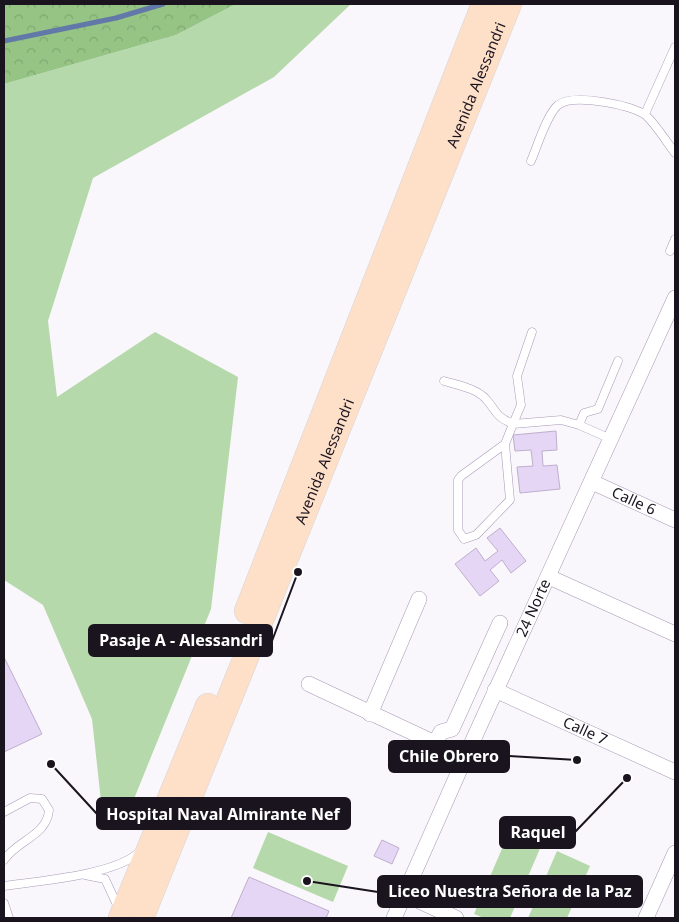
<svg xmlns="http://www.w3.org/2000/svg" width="679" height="922" font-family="'Noto Sans',sans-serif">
<defs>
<pattern id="forest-crowns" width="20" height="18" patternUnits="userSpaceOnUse" patternTransform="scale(1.25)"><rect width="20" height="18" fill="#95c485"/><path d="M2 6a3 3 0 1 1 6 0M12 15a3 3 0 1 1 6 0" fill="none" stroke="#80a872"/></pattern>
</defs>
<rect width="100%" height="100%" fill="#f9f6fc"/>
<!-- grass -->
<path fill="#b5d9aa" d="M236,4H351L274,77L93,178L48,321L57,397L155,332L238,377L211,609L125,821L102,810L92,719L43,605L4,580V84L176,35Z
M510,830L542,844L510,918H484L474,914Z
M268,832L348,866L333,902L253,868Z
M557,851L590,866L567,918H528Z"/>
<!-- forest -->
<path fill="url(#forest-crowns)" d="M4,4H236L176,35L4,84Z"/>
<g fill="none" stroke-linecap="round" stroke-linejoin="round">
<!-- stream -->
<path stroke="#6278a8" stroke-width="5" d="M4,41L116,18L163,4"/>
</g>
<!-- building -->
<path fill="#e6d6f5" stroke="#beafcd" d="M556,431L557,450L542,451L543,466L557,465L560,489L520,493L517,467L533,466L531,450L515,451L513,435Z
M500,528L526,561L511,573L502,560L490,570L499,581L480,596L455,564L476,548L485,561L498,551L487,538Z
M4,657L42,734L4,752Z
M382,840L399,848L392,864L374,856Z
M249,877L329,911L326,918H231Z"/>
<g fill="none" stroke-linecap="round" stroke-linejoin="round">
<defs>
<path id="service" d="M645,114L675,47
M531,161C537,147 547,114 558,105C574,93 628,105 644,114C653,120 668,144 675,153
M670,251L675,239
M444,381C457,385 475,388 485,398C498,412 493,415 513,424L521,405L517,376L532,332
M579,425L584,413L598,409L618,361
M505,444L510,500L476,535L464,539L458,530V480L461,476L505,444L513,424L561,420L579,425L611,439
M4,812L30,798L42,799L49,810C47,836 17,840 4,860
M85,875L105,879L118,907
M4,886C38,881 114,875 138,853
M4,903L9,918"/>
<g id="minor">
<path id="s1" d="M592,482L675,520"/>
<path d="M549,577L675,634"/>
<path d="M309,684L435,743L464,760"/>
<path id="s2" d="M495,690L675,772"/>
<path d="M370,714L419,599"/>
<path d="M435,743L441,732L452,729L500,623"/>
<path d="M404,894L456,918"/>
<path id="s3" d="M394,918L464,760L675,298"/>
<path d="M646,918L675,853"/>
</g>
<g id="primary">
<path d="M247,611L484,4"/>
<path d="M121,918L208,706"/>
<path id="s4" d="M141,918L509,4"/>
</g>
</defs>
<!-- service casing -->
<use href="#service" stroke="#a899b6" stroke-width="9"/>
<!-- minor casing -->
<use href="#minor" stroke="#a899b6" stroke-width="16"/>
<!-- primary casing -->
<use href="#primary" stroke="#d6d5d7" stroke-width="26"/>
<!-- service -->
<use href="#service" stroke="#fff" stroke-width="8"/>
<!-- minor -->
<use href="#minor" stroke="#fff" stroke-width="15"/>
<!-- primary -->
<use href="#primary" stroke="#fedfc8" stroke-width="25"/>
</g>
<g text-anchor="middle" stroke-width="4" stroke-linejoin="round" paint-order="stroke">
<!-- street labels -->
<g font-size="15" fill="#1a141f" stroke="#fff">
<text dy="5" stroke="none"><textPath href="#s4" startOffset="898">Avenida Alessandri</textPath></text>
<text dy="5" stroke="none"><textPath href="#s4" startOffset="492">Avenida Alessandri</textPath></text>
<text dy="5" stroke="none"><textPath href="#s1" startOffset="46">Calle 6</textPath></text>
<text dy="5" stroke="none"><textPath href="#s3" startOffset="340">24 Norte</textPath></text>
<text dy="5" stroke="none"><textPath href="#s2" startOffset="99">Calle 7</textPath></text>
</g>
</g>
<!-- callouts -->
<path fill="none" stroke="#1a141f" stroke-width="2" d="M298 572L272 641M577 760L509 756M51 764L97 814M627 778L575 832M307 881L378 892"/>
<g fill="#1a141f" stroke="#fff" stroke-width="2">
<circle cx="298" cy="572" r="5"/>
<circle cx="577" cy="760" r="5"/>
<circle cx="51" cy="764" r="5"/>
<circle cx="627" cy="778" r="5"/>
<circle cx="307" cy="881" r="5"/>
</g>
<g fill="#1a141f" stroke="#1a141f" stroke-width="2">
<rect x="89" y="625" width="183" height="31" rx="5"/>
<rect x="389" y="741" width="120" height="31" rx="5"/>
<rect x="97" y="798" width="253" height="31" rx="5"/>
<rect x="500" y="817" width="75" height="31" rx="5"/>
<rect x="378" y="876" width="264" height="31" rx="5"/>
</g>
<g font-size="16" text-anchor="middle" font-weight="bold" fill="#fff">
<text x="181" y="646">Pasaje A - Alessandri</text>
<text x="449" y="762">Chile Obrero</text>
<text x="223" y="820">Hospital Naval Almirante Nef</text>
<text x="538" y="838">Raquel</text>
<text x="510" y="897">Liceo Nuestra Señora de la Paz</text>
</g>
<!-- border -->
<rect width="679" height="922" fill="none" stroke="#1a141f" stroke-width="10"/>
</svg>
